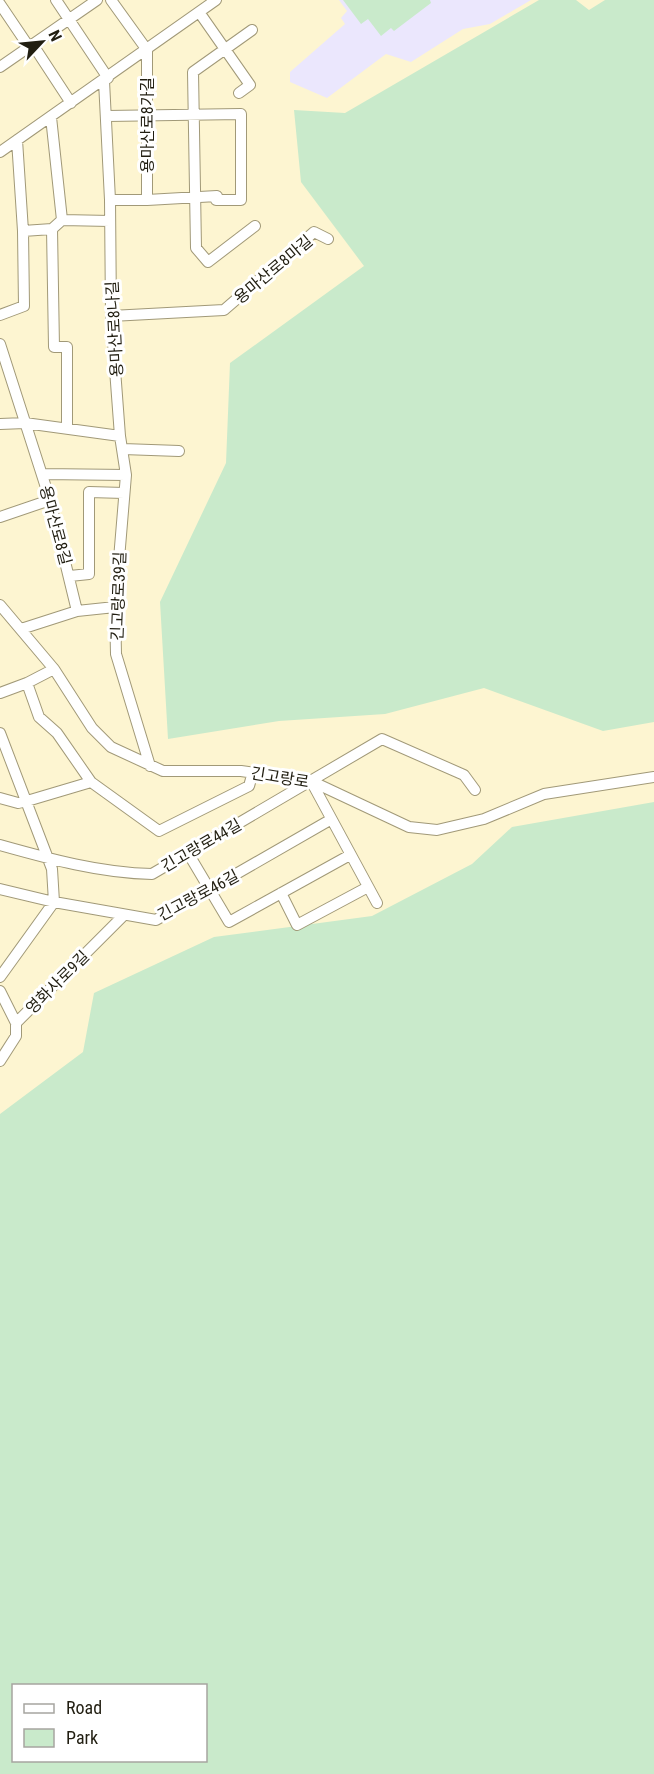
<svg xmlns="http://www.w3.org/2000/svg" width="654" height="1774" font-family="'Roboto Condensed','Noto Sans KR',sans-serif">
<rect width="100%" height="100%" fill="#fdf5d1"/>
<!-- education -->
<path fill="#ebe7fd" d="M339,0H531L490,24L463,29L411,62L386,54L327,98L290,82V72L345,24L341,18L347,11Z"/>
<!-- green -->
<path fill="#c9eacb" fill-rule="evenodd" d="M343,0H430L431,3L394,31L391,28L381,36L368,19L361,24Z
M539,0H576L589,10L605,0H654V722L603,731L484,688L385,714L279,721L168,739L160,602L226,463L230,363L364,266L301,182L294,110L345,113Z
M654,802V1774H0V1114L83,1052L94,993L214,937L372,916L472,864L512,827ZM14,1686H206V1760H14Z"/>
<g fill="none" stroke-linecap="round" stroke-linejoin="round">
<defs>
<path id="street" d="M56,0L108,78
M111,0L147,50V200
M0,4L29,47
M199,12L250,85L239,93
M252,30L193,72L196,248L208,262L255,226
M33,45L71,103
M0,67L97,0
M104,81L110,200L111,316L120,436L126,475L115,607L116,654L150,766
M107,116L241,114V200H216L217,196L147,200H110
M51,117L62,220L52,229L54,347H67V429
M0,152L216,0
M62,220L110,221
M23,231L52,229
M0,315L24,306L23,231L17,140
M111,316L224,310L314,232L328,239
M0,344L50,500L77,611
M0,424L25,423L120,436
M123,449L179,451
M42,474L126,475
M0,517L50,500
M70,576L89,574V492L124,493
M0,605L54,669L92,728L111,747L163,771H241L311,781L409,827L437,830L484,819L544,794L654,777
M21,629L77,611L115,607
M27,683L39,717L57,733L91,782L159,831L249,786L253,772
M0,693L27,683L54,669
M0,733L52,869L54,902L0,977
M311,781L377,903
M0,798L18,803L27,801L91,782
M0,845C50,859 100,873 152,874L382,739L464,775L475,790
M188,853L229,922L350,855
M0,889L54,902L156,920L330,820
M281,893L297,925L368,887
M0,991L16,1023V1036L0,1061
M16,1023L124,915"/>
</defs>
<!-- street casing -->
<use href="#street" stroke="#a19978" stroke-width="12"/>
<!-- street -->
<use href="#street" stroke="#fff" stroke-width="10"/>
</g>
<g text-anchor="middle" stroke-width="6" stroke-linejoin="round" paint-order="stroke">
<!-- street labels -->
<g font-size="16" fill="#211e11" stroke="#fff">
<text transform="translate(147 125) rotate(-90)" y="6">용마산로8가길</text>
<text transform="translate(273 269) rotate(-40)" y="6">용마산로8마길</text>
<text transform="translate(114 329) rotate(-93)" y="6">용마산로8나길</text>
<text transform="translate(56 525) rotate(75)" y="6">용마산로8길</text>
<text transform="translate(118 596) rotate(-88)" y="6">긴고랑로39길</text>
<text transform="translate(280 777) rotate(9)" y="6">긴고랑로</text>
<text transform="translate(201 845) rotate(-30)" y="6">긴고랑로44길</text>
<text transform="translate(198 895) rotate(-28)" y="6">긴고랑로46길</text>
<text transform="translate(57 982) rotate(-45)" y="6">영화사로9길</text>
</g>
</g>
<!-- legend -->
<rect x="12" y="1684" width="195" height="78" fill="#ffffff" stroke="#a6a5a0" stroke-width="1.5"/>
<rect x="24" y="1704" width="30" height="9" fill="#ffffff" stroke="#a6a5a0" stroke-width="1.5"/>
<text x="66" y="1714" font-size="18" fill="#211e11">Road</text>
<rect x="24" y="1729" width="30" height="18" fill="#c9eacb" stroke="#a6a5a0" stroke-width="1.5"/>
<text x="66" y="1744" font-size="18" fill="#211e11">Park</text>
<!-- north arrow -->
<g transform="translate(42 42) rotate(64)" stroke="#ffffff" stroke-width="4.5" paint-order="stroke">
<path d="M0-4.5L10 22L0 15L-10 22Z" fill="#211e11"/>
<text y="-9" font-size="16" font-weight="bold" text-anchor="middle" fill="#211e11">N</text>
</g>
</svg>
